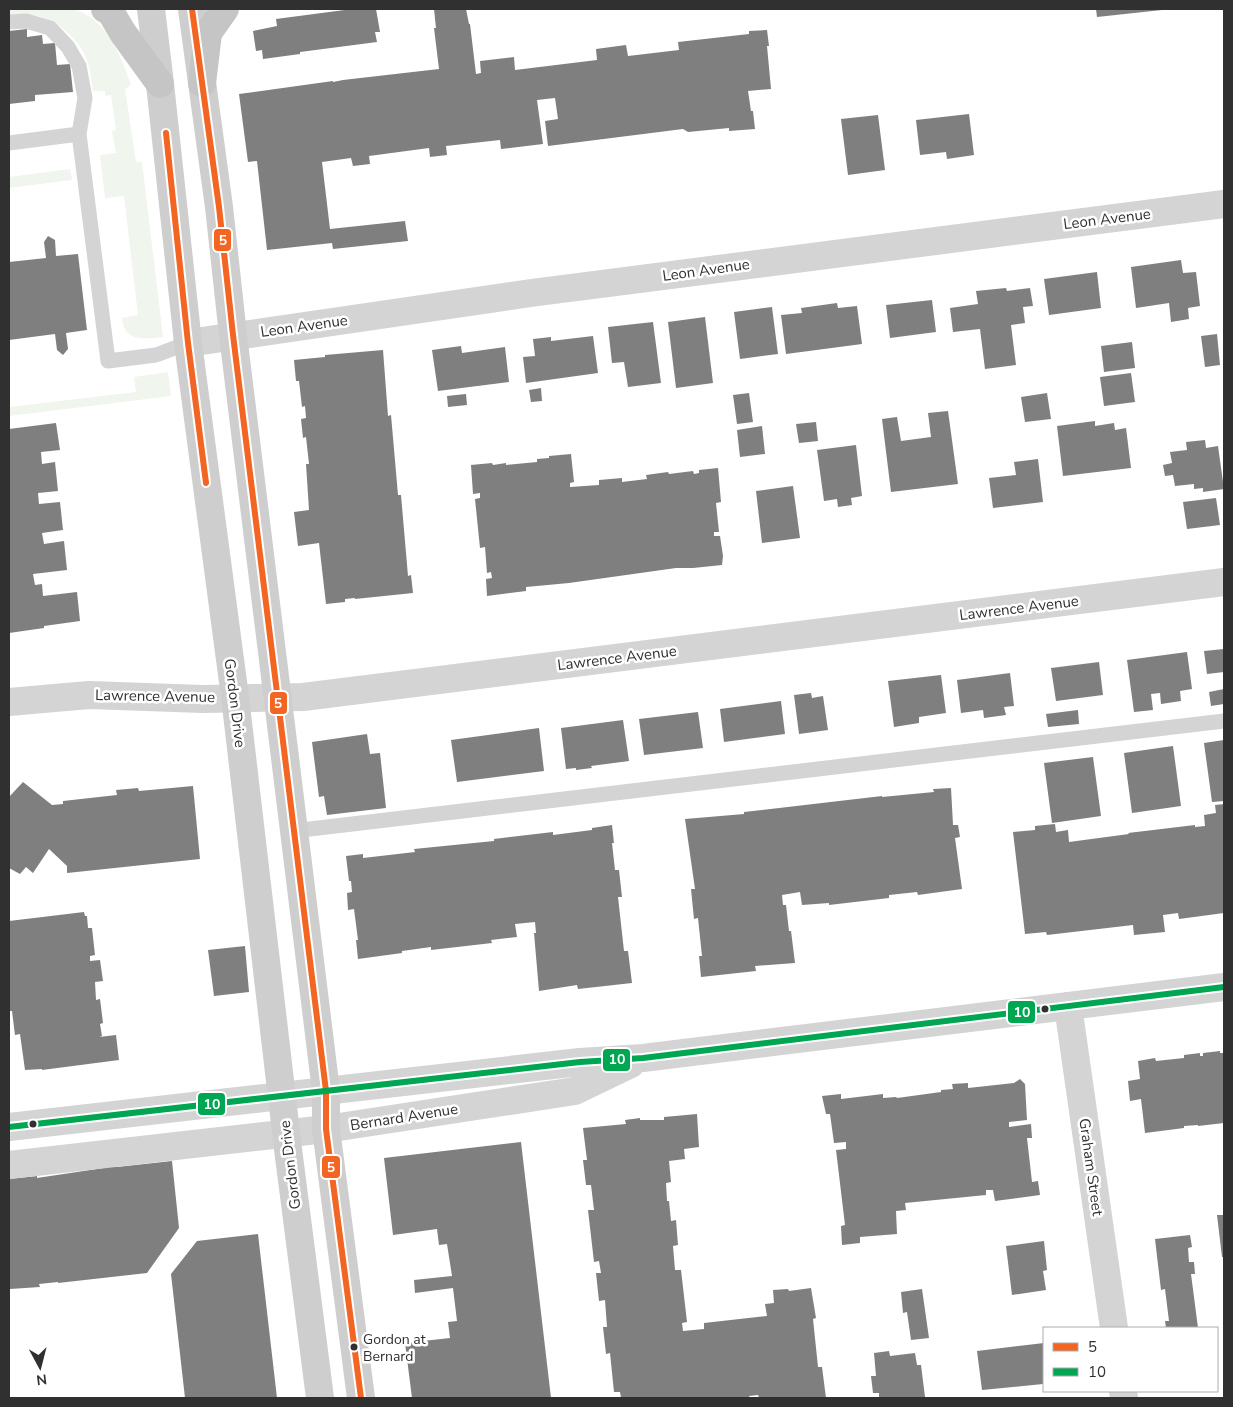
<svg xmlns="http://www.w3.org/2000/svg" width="1233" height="1407" font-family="'Nunito Sans',sans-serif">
<rect width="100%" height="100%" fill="#fff"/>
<!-- grass -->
<path fill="#f0f5ee" d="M9,9C27,9 54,6 71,9C106,16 121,56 131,85L125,89L136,162H142L163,337C146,339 124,343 122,318L138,315L124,196L105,198L100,155L116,153L112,131L116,130L111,95L105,96V91H93C91,81 91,70 87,60C80,40 55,17 32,15C25,14 16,15 9,15Z
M70,169L72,180L9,188V177Z
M168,372L171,396L9,416V407L136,392L134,377Z"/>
<!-- building -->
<path fill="#7f7f7f" d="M352,9H376L380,32H375L377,42L300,52V54L263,59L262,50L256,51L253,31L277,26L276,19Z
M434,9H466L469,24H470L476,74L481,73L480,61L514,57L515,70L597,60L596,49L626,45L628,56L679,50L678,42L749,34V31L767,30L769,46H767L771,89L748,91L751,111H753L755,129L729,131V128L688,132L683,129L548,146L545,121L558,119L555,98L537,100L543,144L501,149L500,140L446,146L447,155L430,157L429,148L369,156L370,164L353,166L351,158L322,162L330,229L405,221L408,241L333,249L332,243L267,250L257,161L248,162L239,94L333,81V82L343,80L439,69L434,28H436Z
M1096,9H1162V10L1097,17Z
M27,29V37L42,35L43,44L55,43L57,65L70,64L73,92L35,95V101L9,104V31Z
M969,114L974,155L947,159L946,152L920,155L916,120Z
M878,115L885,170L848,175L841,119Z
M48,236L55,240L56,256L78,254L87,330L66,333L68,349L63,355L57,350L55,334L9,340V262L46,258L44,242Z
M1181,260L1183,273L1196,272L1200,306L1188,308L1189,319L1171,322L1169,303L1136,308L1131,267Z
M1097,272L1101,308L1049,315L1044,279Z
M1006,288L1007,291L1030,288L1033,306L1023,307L1025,323L1011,325L1016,365L985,369L980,329L953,332L950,308L978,304L976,291Z
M932,300L936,332L890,338L886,305Z
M837,303L838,308L857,306L862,344L786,354L781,315L802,313L801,308Z
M772,307L778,354L740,359L734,312Z
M705,317L713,383L676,388L668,322Z
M653,322L661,383L628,387L624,362L612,363L608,327Z
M1217,334L1220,365L1205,367L1201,336Z
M593,336L598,373L526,383L523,357L535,356L533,339L551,337V341Z
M1132,342L1135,368L1104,372L1101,346Z
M461,346L462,353L505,347L509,382L438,391L432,350Z
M383,350L388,416L391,415L398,495H401L408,576L411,575L413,593L355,599V598L345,599V602L326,604L319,543L298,546L294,512L309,510L306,464H309L306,437L303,438L301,419L306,418L305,406L302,407L299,381H296L294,360L325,357V355Z
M1131,373L1135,402L1104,406L1100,377Z
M541,388L542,401L531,402L529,390Z
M749,393L753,422L737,424L733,395Z
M1047,393L1051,419L1025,422L1021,397Z
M466,394L467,405L448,407L447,396Z
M948,411L958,484L891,492L882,419L897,417L901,441L931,437L928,413Z
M1095,421V426L1114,423L1115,430L1126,428L1131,468L1063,476L1057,426Z
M816,422L818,441L799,443L796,424Z
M56,423L60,450L41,452L42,464L55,462L58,491L38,493L39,504L60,502L63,530L42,533L44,544L64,541L67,570L33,574L35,585L42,584L43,596L77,592L80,621L44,626V628L9,633V429Z
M762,426L765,454L740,457L737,430Z
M1205,440L1206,448L1218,446L1224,489L1203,492V488L1194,489V484L1175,486L1173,475L1165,476L1163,465L1172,463L1170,452L1187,450L1186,442Z
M856,445L862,496L851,498L852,505L838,507L837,499L824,501L817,450Z
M571,454L574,482L570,483V487L599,485V480L622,478V482L647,479L646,475L668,472L669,474L693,471L694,474L699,473V470L718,468L721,502L716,503L719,532H714V536H720L723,556L722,565L693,568H676L569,583L526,587V591L487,596L486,579L492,578L491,572L487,573L485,547L480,548L475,499L480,498V493L473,494L471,465L492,463L493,465L506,463V465L537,462V459L549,458V456Z
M1038,459L1043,502L993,508L989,478L1016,475L1014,462Z
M793,486L800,538L762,543L756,491Z
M1216,498L1220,525L1187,529L1183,502Z
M1224,649V672L1207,674L1204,651Z
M1187,652L1192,689L1180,691L1181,701L1161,704L1160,693L1151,694L1153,710L1134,712L1127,660Z
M1099,662L1103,695L1056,701L1051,668Z
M1010,673L1014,706L1004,707L1006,715L984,718L983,710L961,713L957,680Z
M941,675L946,713L919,717V723L894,727L888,681Z
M1224,689V704L1211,706L1209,692Z
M811,693L812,698L823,696L828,730L799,734L794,695Z
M781,701L785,734L724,742L720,709Z
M1078,710L1079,724L1048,727L1046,714Z
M698,712L703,748L644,755L639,719Z
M623,720L629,761L591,766L592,768L576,770V768L566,769L561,728Z
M539,728L544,771L457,782L451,740Z
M367,734L370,754L380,753L386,808L327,815L324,796L319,797L312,742Z
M1224,740V801L1212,802L1204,743Z
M1173,746L1181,806L1132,813L1124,753Z
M1093,757L1101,816L1052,823L1044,763Z
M23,782L52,805L63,804V801L117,795L116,790L138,788L139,791L193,786L200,859L67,873V866L49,849L33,873L26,867L20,874L9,868V797Z
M951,788L953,825H958L960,837L955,838L962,889L918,895L917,892L889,895V898L829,905V903L802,905L800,892L782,895L783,905H786L789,931H791L795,963L755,966L756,971L701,977L699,956H702L698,918L694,919L691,889H695L685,819L744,814V812L882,796V797L934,792L933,789Z
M1224,804V913L1179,919L1178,913L1163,915L1165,932L1134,935L1133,925L1047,935L1046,932L1025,934L1013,832L1035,830V826L1055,824L1056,832L1068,830L1069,842L1129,834L1128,833L1195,825V827L1205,826L1204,815L1216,813L1215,805Z
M612,825L614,843H612L615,870H619L622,897H618L624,951H628L632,983L578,989L577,985L539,991L534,933H536L535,922L515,924L517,937L491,940L492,943L431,950V947L402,951V953L358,959L356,940H358L354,909L348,910L347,893L352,892L351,881H349L346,856L363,854V858L415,852L414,849L494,841V839L553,832V835L592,830V828Z
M84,912L85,916H87L88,928H92L95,955L90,956V961L100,960L103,981L95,982L96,1000L100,999L103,1023L100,1024L102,1036L99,1037L116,1035L119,1060L42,1070V1069L25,1070L20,1034L15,1035L12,1011H9V921Z
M245,946L249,992L214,996L208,950Z
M1220,1051V1053H1224V1123L1198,1126V1125L1184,1126V1128L1145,1133L1141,1099L1130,1101L1128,1081L1140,1079L1138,1061L1155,1058L1156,1061L1184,1058V1055L1200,1053V1056H1203V1053Z
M1020,1079L1025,1084L1027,1120L1009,1122V1127L1031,1124L1032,1138H1027L1032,1182L1038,1181L1040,1195L995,1201L993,1190H986V1195L905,1203L906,1210L896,1211L897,1234L860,1237V1243L842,1245L841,1226L845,1225L836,1150L846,1149V1142L834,1143L830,1114H826L822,1096L841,1094V1099L883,1094V1098L896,1097L897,1098L941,1092V1090L953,1089L952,1084L968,1083V1088L1014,1083Z
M697,1114L699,1147L684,1149L685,1159L669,1161L671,1182L666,1183L667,1201H669L671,1221L676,1220L678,1245L673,1246L675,1270H681L687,1322L682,1323L683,1331L704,1329V1323L767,1316L765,1304L774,1303L773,1290L788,1289L789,1291L811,1288L816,1318L813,1319L818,1367H822L826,1398H759L758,1395L749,1396L750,1398H621L620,1392H614L610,1353L606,1354L603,1327H607L605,1300L599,1301L596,1273H601L599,1261L594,1262L588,1210H594L591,1185H586L583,1160H587L583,1128L626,1124L625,1120L640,1118V1120H664V1117Z
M521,1142L551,1398H412L405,1343L450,1338L448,1322L457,1321L453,1288L415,1293L414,1280L452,1276L447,1244L439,1245L437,1229L393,1235L384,1158Z
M172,1161L179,1228L147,1273L58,1283V1282L39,1284L40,1287L10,1289L9,1291V1179L37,1176V1178L117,1166V1167Z
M1217,1215H1224V1257H1222Z
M258,1234L277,1398H185L171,1274L197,1241Z
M1190,1235L1192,1247L1188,1248L1189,1262H1194L1195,1274H1191L1198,1328H1166L1165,1321H1169L1165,1289L1161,1290L1155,1239Z
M1044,1241L1047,1270L1043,1271L1046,1290L1012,1295L1006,1246Z
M922,1289L929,1338L911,1340L907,1312L903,1313L901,1292Z
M1044,1343L1043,1384L982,1390L977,1351Z
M889,1351L890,1356L915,1353L917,1365H921L925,1397L879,1398V1393H873L871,1376H876L874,1353Z"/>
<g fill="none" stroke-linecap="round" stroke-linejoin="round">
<!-- service -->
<path stroke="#d4d4d4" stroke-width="15" d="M9,22L26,21L50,28L68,47L79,66L85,98L79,134
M9,143L79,134L108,361L156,355L188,343
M293,831L1224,721"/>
<!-- minor -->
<path stroke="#d4d4d4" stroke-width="28" d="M188,343L531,293L1224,204
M9,702L89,695L203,699L303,697L1224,582
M1068,1006L1114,1328
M1123,1391L1124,1398"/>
<!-- tertiary -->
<path stroke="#d4d4d4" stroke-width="28" d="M9,1127L580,1062L643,1058L1224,987
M9,1165L326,1129L575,1091L631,1064"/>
<!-- secondary -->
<path stroke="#cecece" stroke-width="28" d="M151,9L160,84L188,343L235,697L288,1149L320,1398
M192,9L219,207L233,335L326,1091V1129L361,1398"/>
<!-- trunk -->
<path stroke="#c5c5c5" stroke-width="28" d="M105,9L110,11L123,33L160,84
M202,83L208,33L225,9"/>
<defs>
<path id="bus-1" d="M192,9L219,207L233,335L326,1091V1129L361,1398
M166,133L188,343L206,483"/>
<path id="bus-2" d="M9,1127L580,1062L643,1058L1224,987"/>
</defs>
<!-- bus-1 casing -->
<use href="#bus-1" stroke="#fff" stroke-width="10"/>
<!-- bus-2 casing -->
<use href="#bus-2" stroke="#fff" stroke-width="10"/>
<!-- bus-1 -->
<use href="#bus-1" stroke="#f26522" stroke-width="6"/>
<!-- bus-2 -->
<use href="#bus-2" stroke="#00a651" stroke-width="6"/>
</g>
<!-- markers -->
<g fill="#303030" stroke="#fff" stroke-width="2">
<circle cx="1045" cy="1009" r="4.5"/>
<circle cx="33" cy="1124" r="4.5"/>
<circle cx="354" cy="1347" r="4.5"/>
</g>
<g text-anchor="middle" stroke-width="5" stroke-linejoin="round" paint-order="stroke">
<!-- bus labels -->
<g font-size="14" fill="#303030" stroke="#fff" text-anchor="start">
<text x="363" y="1344">Gordon at<tspan x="363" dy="17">Bernard</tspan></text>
</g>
<!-- street labels -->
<g font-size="15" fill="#303030" stroke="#fff">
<text transform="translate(1107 219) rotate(-7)" y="5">Leon Avenue</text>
<text transform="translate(706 270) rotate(-8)" y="5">Leon Avenue</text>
<text transform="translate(304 326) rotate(-8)" y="5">Leon Avenue</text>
<text transform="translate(1019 608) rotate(-7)" y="5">Lawrence Avenue</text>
<text transform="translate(617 658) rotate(-7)" y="5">Lawrence Avenue</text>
<text transform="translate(155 696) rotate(1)" y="5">Lawrence Avenue</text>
<text transform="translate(235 703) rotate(83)" y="5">Gordon Drive</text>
<text transform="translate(404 1117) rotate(-9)" y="5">Bernard Avenue</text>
<text transform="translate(290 1165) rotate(-97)" y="5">Gordon Drive</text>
<text transform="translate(1091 1167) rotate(82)" y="5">Graham Street</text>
</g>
</g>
<g stroke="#fff" stroke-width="2">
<rect x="213" y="228" width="19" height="24" rx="5" fill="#f26522"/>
<rect x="269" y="691" width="19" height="24" rx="5" fill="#f26522"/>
<rect x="1007" y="1000" width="29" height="24" rx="5" fill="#00a651"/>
<rect x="602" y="1048" width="29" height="24" rx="5" fill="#00a651"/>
<rect x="197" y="1092" width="29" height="24" rx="5" fill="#00a651"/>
<rect x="321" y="1155" width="20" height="24" rx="5" fill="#f26522"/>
</g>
<g font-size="14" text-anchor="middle" font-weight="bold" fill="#fff">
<text x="223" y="245">5</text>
<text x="278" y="708">5</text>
<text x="1022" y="1017">10</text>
<text x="617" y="1064">10</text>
<text x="212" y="1109">10</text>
<text x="331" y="1172">5</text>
</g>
<!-- border -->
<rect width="1233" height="1407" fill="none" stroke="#303030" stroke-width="20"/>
<!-- legend -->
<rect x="1043" y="1327" width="175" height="65" fill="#ffffff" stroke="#acacac"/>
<rect x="1053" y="1343" width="25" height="8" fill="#f26522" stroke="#acacac"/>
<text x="1088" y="1352" font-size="15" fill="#303030">5</text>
<rect x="1053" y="1368" width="25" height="8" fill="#00a651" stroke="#acacac"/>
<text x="1088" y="1377" font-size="15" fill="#303030">10</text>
<!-- north arrow -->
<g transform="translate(40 1367) rotate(173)" stroke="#ffffff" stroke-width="4" paint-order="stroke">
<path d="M0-4L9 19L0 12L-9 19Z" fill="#303030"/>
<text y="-8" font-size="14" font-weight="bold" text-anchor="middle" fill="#303030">N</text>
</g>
</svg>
